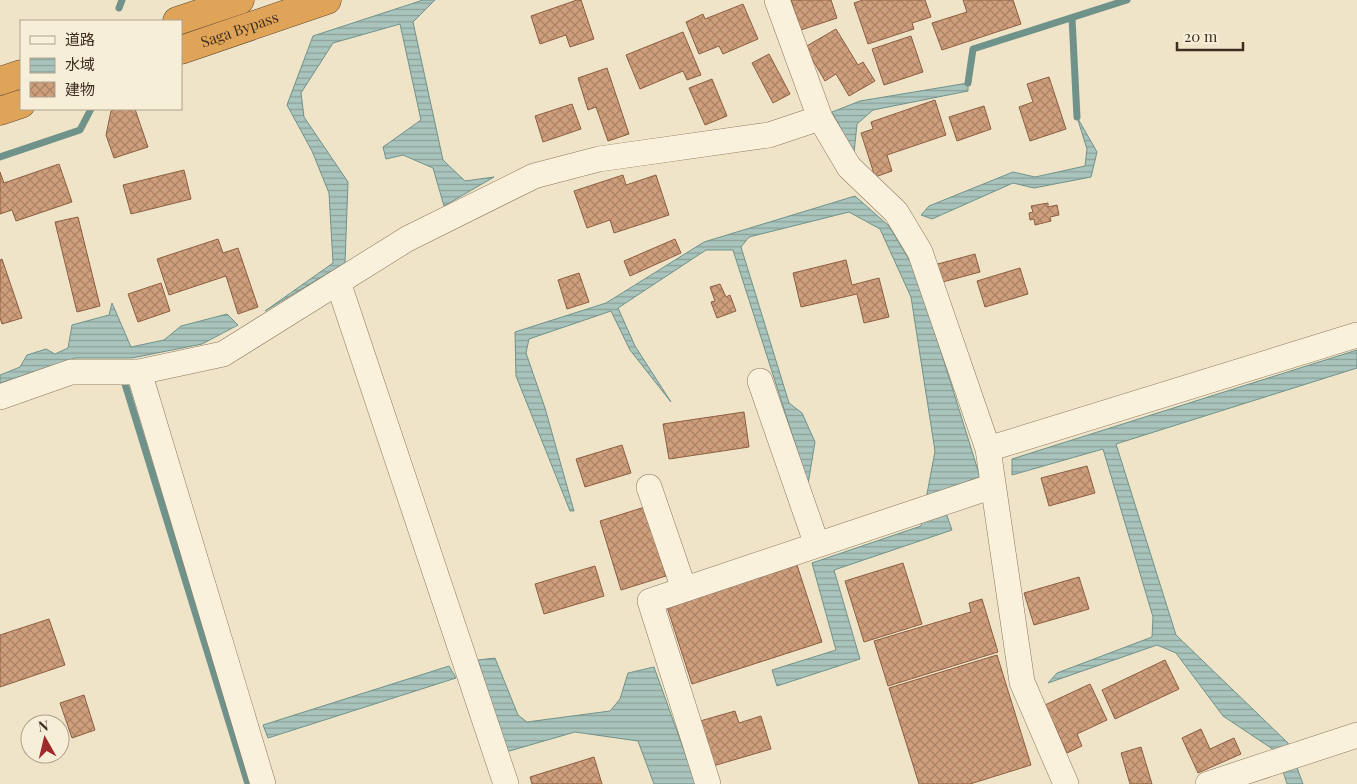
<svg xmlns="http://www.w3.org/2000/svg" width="1357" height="784" font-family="'Playfair Display','Noto Sans JP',serif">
<defs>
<pattern id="water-rules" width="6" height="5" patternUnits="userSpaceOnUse" patternTransform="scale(1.25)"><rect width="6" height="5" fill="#a9c4bc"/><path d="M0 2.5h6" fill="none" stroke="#8ba098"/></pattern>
<pattern id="building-cross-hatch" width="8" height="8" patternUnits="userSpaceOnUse" patternTransform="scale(1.25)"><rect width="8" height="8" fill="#cf9f7d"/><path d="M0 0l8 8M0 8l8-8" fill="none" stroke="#a98266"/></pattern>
</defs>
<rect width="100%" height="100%" fill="#f0e4c8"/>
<!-- water -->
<path fill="url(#water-rules)" stroke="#6f938a" d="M423,0H435L413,22L443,160L465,181L494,177L444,206L433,168L403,155L386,159L383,147L421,120L400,24L333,43L301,93L304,117L348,182L345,263L265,311L333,263L329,193L312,151L287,105L313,36Z
M968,83V91L873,110L857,124L854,153L832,112L860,101Z
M1077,117L1097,152L1091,177L1034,188L1013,183L932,219L921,215L929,206L1013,172L1035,177L1085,166L1087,149Z
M855,196L889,226L916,271L980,477L948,488L946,513L952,530L834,570L860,659L777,686L772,670L836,650L812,563L921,526L935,451L911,297L880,229L849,212L749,237L741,247L789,403L802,413L815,442L808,484L733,250H706L618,308L635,346L671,402L630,350L611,311L529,339L526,353L545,408L574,511H570L516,376L515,332L606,303L704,242Z
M112,303L131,347L164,340L181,326L227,314L238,325L202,344L132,358H75L0,383V375L20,367L27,355L46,349L55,354L68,348L72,325L109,315Z
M1357,350V368L1116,444L1176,635L1288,743L1303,784H1287L1277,752L1223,716L1176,653L1157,645L1048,683L1057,673L1152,637L1153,617L1103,449L1012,475V459Z
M495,658L518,715L527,722L610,711L620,699L628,673L654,667L696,784H654L638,741L575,732L506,752L478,660Z
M449,666L456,678L268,738L263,725Z"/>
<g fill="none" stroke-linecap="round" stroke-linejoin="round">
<!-- stream -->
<path stroke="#6f938a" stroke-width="7" d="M119,8L122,0
M1072,18L1077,117
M968,83L973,49L1127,0
M0,157L80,130L91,109
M125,384L248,784"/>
</g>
<!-- building -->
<path fill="url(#building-cross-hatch)" stroke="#8d5f41" d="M577,0H581L594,39L570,47L566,35L540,44L531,16Z
M791,0H831L837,18L801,30Z
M863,0H925L931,17L912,23L914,29L868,44L854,3Z
M963,0H1013L1021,24L942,50L932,23L967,12Z
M743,4L758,39L723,54L719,46L699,54L686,22L703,14L705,19Z
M836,29L858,65L863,62L875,81L849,96L836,74L825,81L805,47Z
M683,32L701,75L687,80L683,71L640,89L626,55Z
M911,36L923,72L884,85L872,49Z
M769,54L790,94L773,103L752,63Z
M607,68L629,134L608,141L596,107L588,110L578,78Z
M1049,77L1066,129L1030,141L1019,107L1033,102L1027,84Z
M712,79L727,116L705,125L689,88Z
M935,100L946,135L887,155L892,171L875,177L861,133L873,129L871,122Z
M572,104L581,129L543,142L535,116Z
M984,106L991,129L957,141L949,117Z
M116,109H135L148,147L114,158L106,135L111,111Z
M59,164L72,202L16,221L12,210L0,214V172L4,183Z
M184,170L191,199L131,214L123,185Z
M623,175L626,185L656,175L669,215L614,233L610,220L587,228L574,191Z
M1048,203V207L1057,205L1059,215L1050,217L1051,221L1035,225L1034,219L1030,220L1029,213L1033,212L1031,206Z
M78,217L100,306L77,312L55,222Z
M218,239L223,253L238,248L258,307L238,314L226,276L169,295L157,259Z
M675,239L681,253L630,276L624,261Z
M975,254L980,272L939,283L934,265Z
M2,259L22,318L2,324L0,318V260Z
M846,260L852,285L879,278L889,317L864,323L857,294L801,307L793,273Z
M1020,268L1028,294L985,307L977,281Z
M579,273L589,302L567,309L558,280Z
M161,283L170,311L138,322L128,294Z
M720,284L726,297L730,295L736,311L717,318L711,302L715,301L710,287Z
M744,412L749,447L669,459L663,424Z
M622,445L631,473L585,487L576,459Z
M1087,466L1095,493L1049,506L1041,478Z
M645,507L666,576L621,590L600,521Z
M903,563L922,624L864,642L845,581Z
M797,565L822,642L692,684L667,607Z
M595,566L604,596L544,614L535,584Z
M1079,577L1089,609L1034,625L1024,593Z
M982,599L998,652L888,686L874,641L971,612L969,603Z
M49,619L65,665L0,687V635Z
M997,655L1031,765L970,784H919L889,688Z
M1165,660L1179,689L1115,719L1102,690Z
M1090,684L1107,720L1077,734L1082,746L1067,753L1045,705Z
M84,695L95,730L72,738L60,703Z
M735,711L739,723L761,716L771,749L713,766L700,721Z
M1201,729L1210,749L1234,738L1241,754L1198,773L1182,738Z
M1141,747L1152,784H1130L1121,753Z
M594,757L602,784H532L530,777Z"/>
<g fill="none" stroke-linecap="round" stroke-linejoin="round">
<defs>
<path id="street" d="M820,118L849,167L896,212L920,252L988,449L1022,682L1066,784
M338,282L506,784
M139,372L263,784
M760,381L817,545
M0,397L71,372H139L223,354L407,239L534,176L599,159L769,135L820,118L777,0
M988,449L1357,335
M649,487L684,589
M708,784L650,601L993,486
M1208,784L1357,735"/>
<g id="highway">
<path d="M177,21L240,0"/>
<path id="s1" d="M181,50L327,0"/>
<path d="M0,81L21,74"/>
<path d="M0,111L21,104"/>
</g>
</defs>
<!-- street casing -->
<use href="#street" stroke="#8d765c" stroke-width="26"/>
<!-- highway casing -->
<use href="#highway" stroke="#5b4430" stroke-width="29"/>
<!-- street -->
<use href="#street" stroke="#faf1dc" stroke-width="25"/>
<!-- highway -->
<use href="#highway" stroke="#e0a458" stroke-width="28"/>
</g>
<g text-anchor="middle" stroke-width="4" stroke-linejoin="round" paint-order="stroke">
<!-- street labels -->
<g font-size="15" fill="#3d2e20" stroke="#f7eed8">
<text dy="5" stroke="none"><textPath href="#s1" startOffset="62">Saga Bypass</textPath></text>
</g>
</g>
<!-- legend -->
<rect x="20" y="20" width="162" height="90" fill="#f7eed8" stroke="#ada18e"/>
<rect x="30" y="36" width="25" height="8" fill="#faf1dc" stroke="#ada18e"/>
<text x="65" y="45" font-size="15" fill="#3d2e20">道路</text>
<rect x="30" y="58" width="25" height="15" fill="url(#water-rules)" stroke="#ada18e"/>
<text x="65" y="70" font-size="15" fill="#3d2e20">水域</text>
<rect x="30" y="82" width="25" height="15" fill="url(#building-cross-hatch)" stroke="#ada18e"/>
<text x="65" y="95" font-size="15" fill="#3d2e20">建物</text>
<!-- north arrow -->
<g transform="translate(45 739) rotate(352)"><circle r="24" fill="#f7eed8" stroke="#ada18e"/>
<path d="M0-4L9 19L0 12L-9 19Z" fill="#9e2a2b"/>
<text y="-8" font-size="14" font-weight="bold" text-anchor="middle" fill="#3d2e20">N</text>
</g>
<!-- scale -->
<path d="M1177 42v8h66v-8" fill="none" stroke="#3d2e20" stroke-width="2.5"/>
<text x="1184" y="42" font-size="15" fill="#3d2e20" stroke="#f7eed8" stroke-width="4" paint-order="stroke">20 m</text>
</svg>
